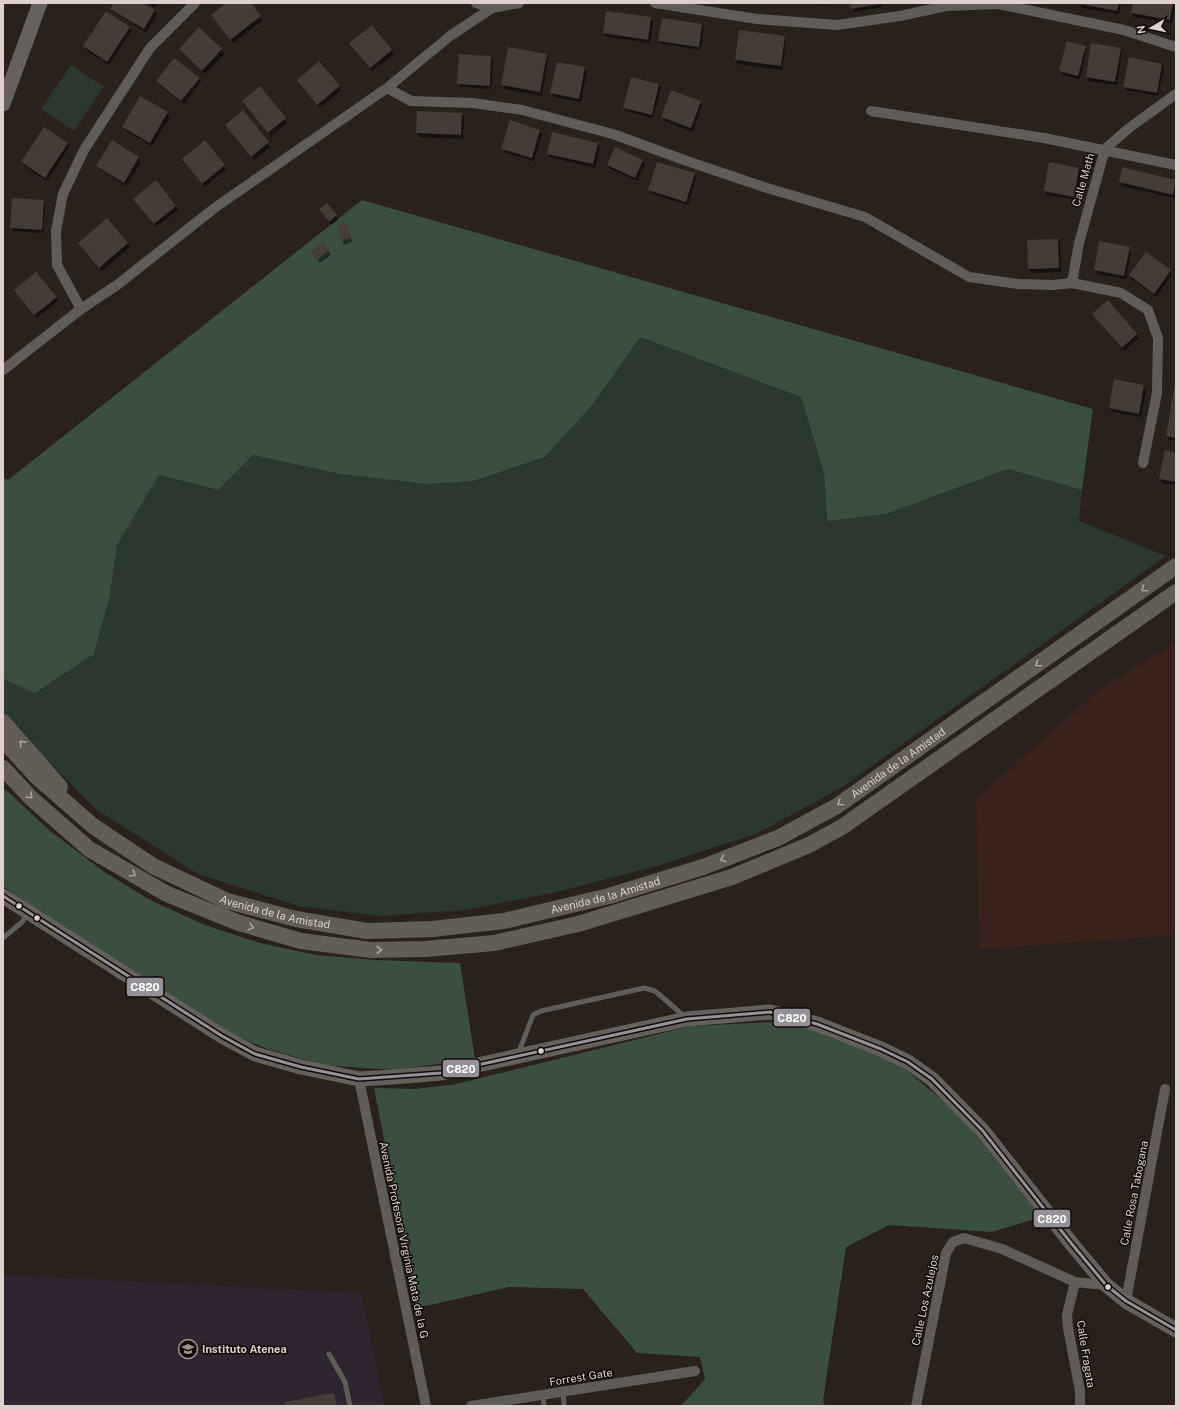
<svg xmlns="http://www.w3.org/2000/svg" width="1179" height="1409" font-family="'Public Sans',sans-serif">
<rect width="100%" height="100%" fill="#2a201c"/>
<!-- built -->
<path fill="#3a231a" d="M1176,643V935L980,949L976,799L1105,685Z"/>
<!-- education -->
<path fill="#302430" d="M3,1275L361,1293L385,1406H3Z"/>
<!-- green -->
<path fill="#2b382e" d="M71,65L104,87L74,131L41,109Z
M640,337L801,397L824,473L827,520L886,514L1008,469L1082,490L1079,521L1166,556L844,786L756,834L660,865L553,893L465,910L380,916L299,906L198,874L97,810L3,716V679L35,693L94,654L110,595L117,545L159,475L217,490L253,455L340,474L426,484L545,457L594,403Z"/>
<!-- forest -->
<path fill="#3a4f3f" d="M362,200L1093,409L1082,490L1008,469L886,514L827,521L824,473L801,397L640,337L594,403L545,457L473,481L426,484L340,474L253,455L218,490L159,475L117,545L110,595L94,654L35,693L3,679V478L8,480Z
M3,787L49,830L103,871L150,900L205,925L260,943L316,955L375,960L460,963L475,1059L394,1070L323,1065L268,1049L231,1034L42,914L3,886Z
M772,1022L815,1030L892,1058L961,1116L1041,1217L992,1232L889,1225L846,1247L823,1400L825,1406H681L705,1379L700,1357L637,1353L583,1289L509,1287L417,1308L374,1088L416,1089L456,1084L691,1026Z"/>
<!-- shadow -->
<path fill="#0007" d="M115,3H142L155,11L157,15L146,32L114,12L111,9Z
M149,3H158L154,8Z
M227,3H250L262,21L233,43L214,18Z
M799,3H826V5Z
M851,3H881L882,7L854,12Z
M1080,3H1121L1119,14L1082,8Z
M1134,3H1175L1172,23L1134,17L1132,13Z
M651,18L653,22L650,43L606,37L604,33Z
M701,25L704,29L700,50L662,44L659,41Z
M129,28L131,31L109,65L86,50L84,46Z
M199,29L222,50L224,54L205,74L182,52L180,49Z
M739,31L784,37L786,41L782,70L738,64L736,60Z
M353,47L392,50L394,54L372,71Z
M1085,47L1087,50L1080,79L1062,75L1060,71Z
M1120,49L1122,52L1117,85L1089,81L1087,77Z
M546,55L548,59L542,96L505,89L502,85Z
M491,57L493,61L491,89L461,87L458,83Z
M558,63L585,68L587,72L581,102L554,97L552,93Z
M1162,64L1164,68L1158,96L1126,90L1124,86Z
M199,78L201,82L184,104L160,85L157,81Z
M300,84L339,87L341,90L320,108Z
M659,84L661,88L653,118L626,111L624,108Z
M260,88L287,123L271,136L243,101Z
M671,91L700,102L702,105L693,132L664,121L662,117Z
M243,111L270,147L254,160L228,129Z
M418,112L462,114L464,118L463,139L419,137L417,133Z
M167,113L170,117L152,146L125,130L123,127Z
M540,131L542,134L534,161L504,152L502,148Z
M204,142L226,169L205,187L185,163Z
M67,144L69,147L47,181L24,166L22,162Z
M598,144L600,148L595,168L550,157L548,154Z
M138,158L141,162L126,186L100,169L97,166Z
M643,160L645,164L637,181L610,169L608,165Z
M1123,168L1176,181L1175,198L1122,186L1120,182Z
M1079,169L1081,173L1076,200L1047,195L1045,191Z
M694,174L696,178L688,205L652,194L649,190Z
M43,201L45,205L43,233L13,231L11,227Z
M137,203L176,206L178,210L156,227Z
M327,204L338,220L331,225L322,213Z
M346,224L352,242L344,245L338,227Z
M1058,240L1060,244L1061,272L1031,273L1029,269Z
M127,243L130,247L102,271L81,247Z
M323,243L331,255L320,263L314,256Z
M1129,248L1131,252L1126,279L1097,274L1095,270Z
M1170,271L1172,275L1156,297L1132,279L1130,275Z
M15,290L56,297L58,301L37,318Z
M1093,315L1137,334L1139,338L1124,351Z
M1176,384V441L1169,440L1167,436Z
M1144,386L1146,390L1141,417L1112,412L1110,408Z
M1176,454V485L1163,483L1160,479Z"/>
<!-- building -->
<path fill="#453b37" d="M114,3H143L155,10L144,29L110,9Z
M226,3H251L261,16L230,40L211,15Z
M850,3H880V4L851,9Z
M1076,3H1119L1117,11Z
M1133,3H1173L1170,20L1131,13Z
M106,11L130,27L107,62L83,46Z
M606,11L651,17L648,40L603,33Z
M662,18L702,24L699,47L658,41Z
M372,25L392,50L370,68L349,43Z
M199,27L222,49L202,71L179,49Z
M739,30L785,36L781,66L735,60Z
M1067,41L1086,46L1078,76L1059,71Z
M1091,43L1121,48L1115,82L1086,77Z
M508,47L547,54L540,92L501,85Z
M459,54L491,56L490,86L457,84Z
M1129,57L1162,64L1157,93L1123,87Z
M174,58L200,78L181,101L156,81Z
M319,61L340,86L317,105L297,80Z
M557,62L585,67L579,99L550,93Z
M631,77L659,84L652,115L623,108Z
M260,86L286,118L268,133L242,101Z
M671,90L701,101L691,128L661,117Z
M140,96L168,112L150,143L122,127Z
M243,110L269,142L251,157L225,125Z
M417,111L462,113L461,135L416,133Z
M510,120L540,130L532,158L501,149Z
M44,127L68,143L45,178L21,162Z
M552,132L598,143L593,164L547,154Z
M112,140L139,157L124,183L96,166Z
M205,140L225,165L202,184L182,159Z
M615,147L643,160L635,178L607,165Z
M657,162L695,173L686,202L648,190Z
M1049,162L1079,168L1074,197L1044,191Z
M1122,167L1176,180L1173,195L1119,182Z
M156,180L176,206L154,224L133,199Z
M12,198L44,200L42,230L10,228Z
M327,203L337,215L329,222L319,209Z
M107,218L128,243L99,268L78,243Z
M347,223L351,238L341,241L337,226Z
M1058,239L1059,268L1028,269L1027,240Z
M1099,241L1130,247L1124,276L1094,270Z
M323,242L330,250L317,260L311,252Z
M1146,252L1171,270L1154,294L1129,275Z
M36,272L57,297L34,315L14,290Z
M1108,300L1137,334L1122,348L1092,314Z
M1114,379L1144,385L1139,414L1109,408Z
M1175,382H1176V438L1166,436Z
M1165,450L1176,453V482L1159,479Z
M334,1393L337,1406H285L284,1402Z"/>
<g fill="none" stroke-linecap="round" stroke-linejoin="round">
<!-- service -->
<path stroke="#605d59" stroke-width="5" d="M3,938L21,923L28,914
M518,1054L533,1015L541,1011L644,988L655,991L684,1016
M329,1354L345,1382L350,1406
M563,1392L564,1406
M543,1395L544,1406"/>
<!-- minor -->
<path stroke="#605d59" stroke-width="10" d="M476,3L492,8
M655,3L757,19L837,25L900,16L946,6L998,4L1124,30L1176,47
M387,88L411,101L473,103L522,110L613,134L684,160L767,188L865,217L969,277L1018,284L1053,285L1072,283L1121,293L1148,310L1158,338L1157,393L1143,463
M871,111L1044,138L1176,165
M1072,283L1079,243L1105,149L1129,128L1176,94
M81,309L57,265L56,231L63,194L84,150L150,48L195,3
M3,370L81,309L117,285L216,207L387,88L450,36L492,8L519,3
M359,1079L426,1406
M1075,1282L1067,1315L1068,1328L1080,1391V1406
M1126,1301L1165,1089
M471,1406L695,1371
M916,1406L946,1253L953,1242L964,1238L1002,1249L1075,1282L1106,1285"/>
<!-- secondary -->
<path stroke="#64605b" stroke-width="15" d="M3,104L40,3
M3,896L222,1036L255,1054L301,1067L359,1079L393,1077L441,1073L687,1019L770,1012L817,1024L881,1049L908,1062L932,1079L982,1130L1071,1243L1106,1285L1126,1301L1176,1330"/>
<!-- primary -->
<g stroke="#635d58" stroke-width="16">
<path d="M3,722L60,787"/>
<path id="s1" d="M3,740L38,778L93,826L153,866L227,901L296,919L367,931L432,929L504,921L609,896L703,867L778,838L837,806L1176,566"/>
<path d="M3,768L31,798L89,849L167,894L239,923L301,941L371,950L426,949L494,943L578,924L732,877L809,845L842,827L1176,592"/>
</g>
<defs>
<path id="bus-1" d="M3,896L222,1036L255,1054L301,1067L359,1079L441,1073L687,1019L770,1012L817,1024L881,1049L908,1062L932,1079L982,1130L1071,1243L1106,1285L1126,1301L1176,1330"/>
</defs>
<!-- bus-1 casing -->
<use href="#bus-1" stroke="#120a07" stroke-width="6"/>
<!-- bus-1 -->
<use href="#bus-1" stroke="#959198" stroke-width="3"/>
</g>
<!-- one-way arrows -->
<defs><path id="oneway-chevron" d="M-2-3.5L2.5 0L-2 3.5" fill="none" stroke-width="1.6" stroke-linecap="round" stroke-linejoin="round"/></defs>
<g stroke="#ada39e">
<use href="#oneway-chevron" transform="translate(1144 589) rotate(145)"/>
<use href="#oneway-chevron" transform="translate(1038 664) rotate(145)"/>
<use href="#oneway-chevron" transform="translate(22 743) rotate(-133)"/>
<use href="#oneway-chevron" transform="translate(30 796) rotate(45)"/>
<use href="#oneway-chevron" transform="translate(840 803) rotate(146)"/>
<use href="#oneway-chevron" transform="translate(723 859) rotate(159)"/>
<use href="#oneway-chevron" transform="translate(133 874) rotate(30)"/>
<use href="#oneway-chevron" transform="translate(251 927) rotate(15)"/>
<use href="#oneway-chevron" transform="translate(379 950)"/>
</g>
<!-- icons -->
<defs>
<symbol id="school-ring" viewBox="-11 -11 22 22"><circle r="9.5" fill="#120a07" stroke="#9f938e" stroke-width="1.5"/><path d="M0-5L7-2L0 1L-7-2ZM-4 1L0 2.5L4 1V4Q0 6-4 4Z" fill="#9f938e"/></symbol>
</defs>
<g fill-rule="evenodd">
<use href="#school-ring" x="177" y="1338" width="22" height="22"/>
</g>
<!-- markers -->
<g fill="#ded1cc" stroke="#120a07" stroke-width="1.5">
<circle cx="19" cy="906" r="3.5"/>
<circle cx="37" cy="918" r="3.5"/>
<circle cx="541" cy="1051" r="3.5"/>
<circle cx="1108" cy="1287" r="3.5"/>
</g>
<g text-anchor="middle" stroke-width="3" stroke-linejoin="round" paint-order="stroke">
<!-- street labels -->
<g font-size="11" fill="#ded1cc" stroke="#120a07">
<text transform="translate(1083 180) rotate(-74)" y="4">Calle Math</text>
<text dy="4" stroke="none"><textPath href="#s1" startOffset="988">Avenida de la Amistad</textPath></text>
<text dy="4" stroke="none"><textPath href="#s1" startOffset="664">Avenida de la Amistad</textPath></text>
<text dy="4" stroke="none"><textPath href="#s1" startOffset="328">Avenida de la Amistad</textPath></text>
<text transform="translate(1134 1193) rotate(-79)" y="4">Calle Rosa Tabogana</text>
<text transform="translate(404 1240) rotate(78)" y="4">Avenida Profesora Virginia Mata de la G</text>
<text transform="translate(925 1300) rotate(-78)" y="4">Calle Los Azulejos</text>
<text transform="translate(1086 1354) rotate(81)" y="4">Calle Fragata</text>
<text transform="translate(581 1377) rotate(-9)" y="4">Forrest Gate</text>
</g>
<!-- poi labels -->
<g font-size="11" font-weight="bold" fill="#ded1cc" stroke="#120a07" text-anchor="start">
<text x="202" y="1353">Instituto Atenea</text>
</g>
</g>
<g stroke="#120a07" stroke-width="1.5">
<rect x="126" y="977" width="38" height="20" rx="4" fill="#959198"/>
<rect x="773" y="1008" width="38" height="19" rx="4" fill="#959198"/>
<rect x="442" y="1059" width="38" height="19" rx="4" fill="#959198"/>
<rect x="1033" y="1209" width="38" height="19" rx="4" fill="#959198"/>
</g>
<g font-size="11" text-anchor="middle" font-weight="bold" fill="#fff">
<text x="145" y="991">C820</text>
<text x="792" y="1022">C820</text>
<text x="461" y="1073">C820</text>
<text x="1052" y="1223">C820</text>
</g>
<!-- border -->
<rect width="1179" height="1409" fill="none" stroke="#ded1cc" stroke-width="8"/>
<!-- north arrow -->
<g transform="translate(1151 28) rotate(261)" stroke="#120a07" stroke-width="3" paint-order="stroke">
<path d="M0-3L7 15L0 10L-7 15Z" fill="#ded1cc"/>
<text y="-6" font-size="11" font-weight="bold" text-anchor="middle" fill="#ded1cc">N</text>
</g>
</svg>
